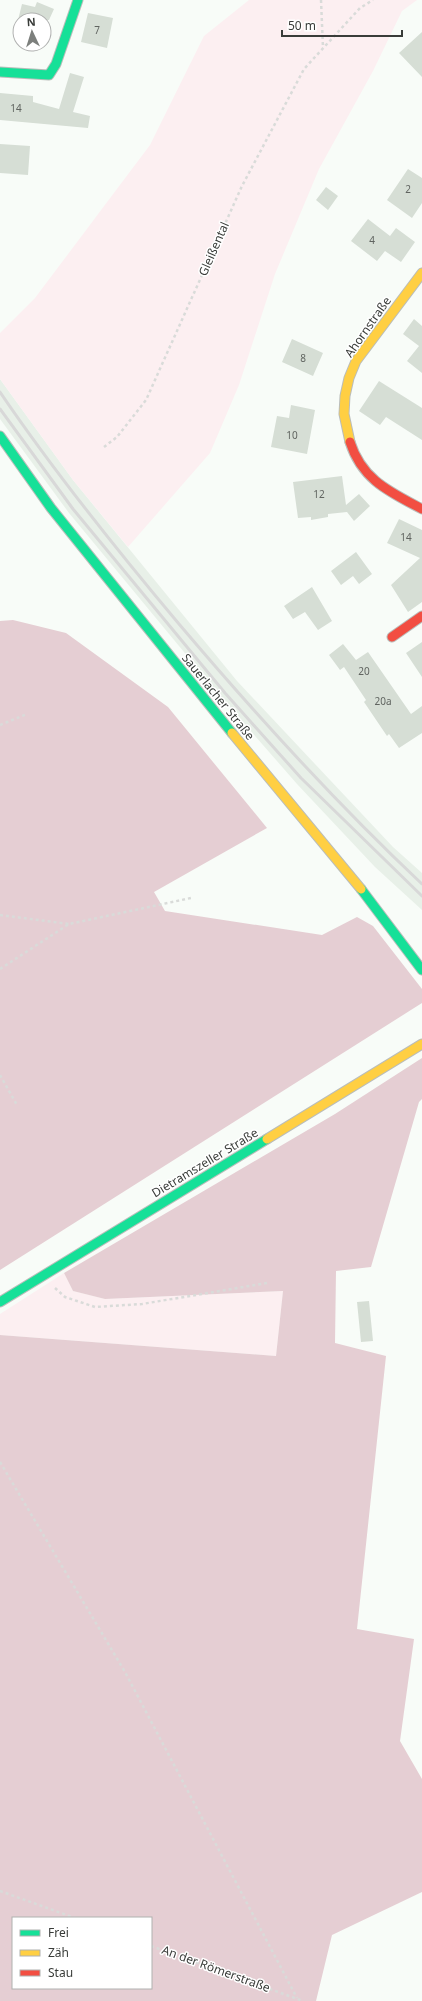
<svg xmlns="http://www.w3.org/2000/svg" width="422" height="2001" font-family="'Noto Sans',sans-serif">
<rect width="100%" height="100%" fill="#f8fcf8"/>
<!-- built -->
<path fill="#e8f0e8" d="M0,379L73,480L237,681L393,847L422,873V910L375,867L297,784L222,698L69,513L0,419Z"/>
<!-- green -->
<path fill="#fceff1" d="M249,0H417L402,11L373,71L319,169L275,274L239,385L210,453L128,547L73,480L0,379V333L35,298L150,145L204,36Z
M64,1273L73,1291L105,1299L283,1291L276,1356L0,1335V1314Z"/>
<!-- forest -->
<path fill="#e5ced3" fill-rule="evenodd" d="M13,620L66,633L168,707L267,828L154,892L165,911L322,935L357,917L373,926L422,989V1003L0,1270V621Z
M422,1058V1099L419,1102L371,1267L336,1271L335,1343L386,1356L357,1629L414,1639L400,1741L422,1779V1892L332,1935L316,2001H0V1335L276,1356L283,1291L105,1299L73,1291L64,1273L335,1114ZM13,1918H151V1988H13Z"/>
<!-- building -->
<path fill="#d6ded5" d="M37,2L54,9L49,20H18L22,4L35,7Z
M88,13L113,18L107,48L81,42Z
M422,32V77L399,53Z
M70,73L84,77L73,112L90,116L88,128L0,120V93L33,96V102L59,109Z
M0,144L30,146L28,175L0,173Z
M408,169L422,178V203L412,218L387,200Z
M326,187L338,196L328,210L316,200Z
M368,219L390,236L396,228L415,242L401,262L385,251L377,261L351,241Z
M414,319L422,326V373L407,361L419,346L403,334Z
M292,339L323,353L313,376L282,362Z
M379,381L422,408V440L386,417L380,425L359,411Z
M291,405L315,410L307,454L271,447L277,416L289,418Z
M342,476L346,505L359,494L370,506L354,521L347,512L328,514V517L311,520V517L298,518L293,482Z
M399,519L422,530V602L408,612L391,585L420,558L387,543Z
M356,552L372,574L359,584L353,576L341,585L331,571Z
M312,587L332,621L318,630L305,612L293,619L284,606Z
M422,642V677L406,653Z
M343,644L356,660L368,652L411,714L422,706V733L399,748L389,734L387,736L364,702L366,700L344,667L340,670L329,655Z
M369,1301L373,1341L361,1342L357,1302Z"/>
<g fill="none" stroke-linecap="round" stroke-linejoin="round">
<defs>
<path id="fast" d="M0,72L49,75L56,64L78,0
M0,436L51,508L232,733
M361,889L422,970
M0,1302L267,1139"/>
<path id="slow" d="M350,442L344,414L345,396L349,378L356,361L422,273
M232,733L361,889
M267,1139L422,1044"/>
<path id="jam" d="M350,442C362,480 390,492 422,509
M392,637L422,616"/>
</defs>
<!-- fast casing -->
<use href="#fast" stroke="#babdba" stroke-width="11"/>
<!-- slow casing -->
<use href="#slow" stroke="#babdba" stroke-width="11"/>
<!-- jam casing -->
<use href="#jam" stroke="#babdba" stroke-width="11"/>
<!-- path -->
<path stroke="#d9dbd9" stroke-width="2.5" stroke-dasharray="3 3" stroke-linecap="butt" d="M321,0L323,48
M104,447L117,437L146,400L242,186L304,69L360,8L373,0
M0,725L27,714
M0,915L69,924
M0,969L69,924L191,898
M0,1075L17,1105
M55,1288L65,1297L95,1307L142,1304L267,1283
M0,1462L125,1672L297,1998
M0,1891L75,1918
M151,1946L303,2001"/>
<!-- fast -->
<use href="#fast" stroke="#16e098" stroke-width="9"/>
<!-- slow -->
<use href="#slow" stroke="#ffcf43" stroke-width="9"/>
<!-- jam -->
<use href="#jam" stroke="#f24e42" stroke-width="9"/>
<!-- rail -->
<path stroke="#d8d8d8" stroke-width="3" d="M0,392C55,473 116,549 179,624C256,715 336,803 422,884
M0,409L73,509L225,693L301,778L422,896"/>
</g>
<g text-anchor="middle" stroke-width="3" stroke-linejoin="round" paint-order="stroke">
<!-- number labels -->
<g font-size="10" fill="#606460">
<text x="97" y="34">7</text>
<text x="16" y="112">14</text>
<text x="408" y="193">2</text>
<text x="372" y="244">4</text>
<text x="303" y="362">8</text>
<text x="292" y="439">10</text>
<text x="319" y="498">12</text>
<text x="406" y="541">14</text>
<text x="364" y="675">20</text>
<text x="383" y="705">20a</text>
</g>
<!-- street labels -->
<g font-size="12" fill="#393c39" stroke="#fff">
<text transform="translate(214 249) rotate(-66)" y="4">Gleißental</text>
<text transform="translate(368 327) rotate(-55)" y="4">Ahornstraße</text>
<text transform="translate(218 697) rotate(51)" y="4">Sauerlacher Straße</text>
<text transform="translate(205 1163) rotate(-31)" y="4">Dietramszeller Straße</text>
<text transform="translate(216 1969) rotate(20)" y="4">An der Römerstraße</text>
</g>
</g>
<!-- legend -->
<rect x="12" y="1917" width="140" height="72" fill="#ffffff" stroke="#b0b1b0"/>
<rect x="20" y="1930" width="20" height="6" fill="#16e098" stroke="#b0b1b0"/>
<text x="48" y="1937" font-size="12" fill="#393c39">Frei</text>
<rect x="20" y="1950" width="20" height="6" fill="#ffcf43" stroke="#b0b1b0"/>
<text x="48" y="1957" font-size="12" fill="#393c39">Zäh</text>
<rect x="20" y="1970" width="20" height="6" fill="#f24e42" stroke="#b0b1b0"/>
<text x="48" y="1977" font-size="12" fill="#393c39">Stau</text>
<!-- north arrow -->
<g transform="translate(32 32) rotate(356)"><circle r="19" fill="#ffffff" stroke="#b0b1b0"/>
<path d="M0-3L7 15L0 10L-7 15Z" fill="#7c7f7c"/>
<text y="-6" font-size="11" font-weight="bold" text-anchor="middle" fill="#393c39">N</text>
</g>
<!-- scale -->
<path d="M282 30v6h120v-6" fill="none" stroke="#393c39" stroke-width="2"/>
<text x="288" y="30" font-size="12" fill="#393c39" stroke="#ffffff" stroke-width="3" paint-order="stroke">50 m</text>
</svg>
